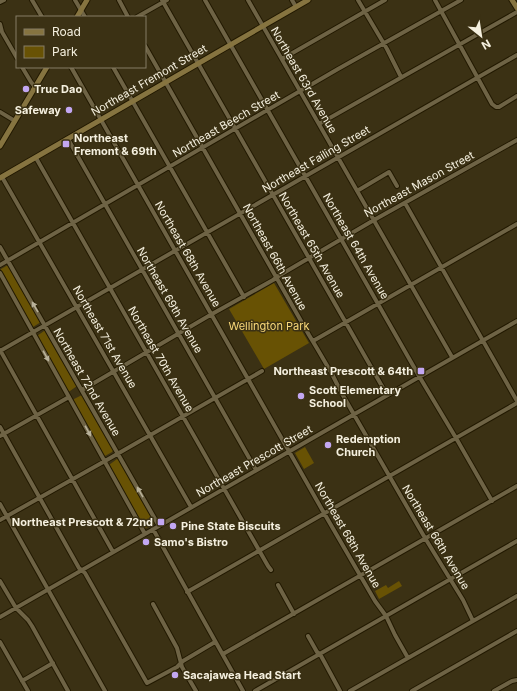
<svg xmlns="http://www.w3.org/2000/svg" width="517" height="691" font-family="Inter,sans-serif">
<rect width="100%" height="100%" fill="#3b3114"/>
<!-- green -->
<path fill="#685204" d="M8,265H9L41,322L33,327L32,328L0,272L1,269Z
M274,283L309,343L264,369L229,309Z
M44,331H47L77,386L70,391L68,392L37,336Z
M82,395L114,449L112,452L105,456H103L73,402L74,399Z
M305,447L314,463L304,469L295,453Z
M117,459L120,460L156,523L144,529L109,465Z
M399,581L402,586L379,599L375,591L386,585L388,588Z"/>
<g fill="none" stroke-linecap="round" stroke-linejoin="round">
<defs>
<path id="minor" d="M32,0L42,17
M75,0L85,17
M119,0L128,17
M162,0L387,395
M205,0L419,376L456,438L492,501
M248,0L452,357
M292,0L296,7
M358,0L387,49L401,77
M435,0L492,104L496,107H499L517,96
M0,2L4,0
M137,17L167,0
M0,24L2,32L17,58
M145,46L309,335L318,350L332,374L341,392L425,538L463,600L473,621
M282,59L385,0
M22,67L31,82L35,87
M71,67L324,513L375,601L386,616L395,635L408,658
M113,67L244,297
M0,112L15,121
M319,124L517,12
M68,139L256,470
M36,158L268,566L271,570
M2,177L191,507
M357,191L389,172L397,186
M405,203L517,401
M0,247L159,526
M0,265L338,69L461,0
M0,273L145,534
M313,341L517,224
M0,350L113,552
M0,351L517,55
M82,390L212,314L273,280L280,275L374,220L517,140
M0,427L79,568L85,573L147,683L177,667L183,661L215,642
M0,436L69,397
M0,504L105,691
M0,520L105,461L262,371
M153,529L180,578L243,691
M0,581L16,608L28,620L32,626L68,691
M278,585L294,614
M187,592L517,403
M153,604L177,648L182,667L196,691
M0,617L517,321
M308,636L317,652L320,654L340,691
M0,642L28,691
M223,654L517,486
M22,681L53,663
M255,691L517,541
M350,691L517,596
M412,691L517,631
M494,691L512,681L517,680"/>
<path id="major" d="M512,0L517,8
M77,17L87,0
M0,146L47,67
M0,178L308,0"/>
</defs>
<!-- minor casing -->
<use href="#minor" stroke="#221900" stroke-width="6"/>
<!-- major casing -->
<use href="#major" stroke="#221900" stroke-width="7"/>
<!-- minor -->
<use href="#minor" stroke="#6e6345" stroke-width="4"/>
<!-- major -->
<use href="#major" stroke="#867440" stroke-width="5"/>
</g>
<!-- one-way arrows -->
<defs><path id="oneway-solid" d="M-6-.8H1V-3.2L6.5 0L1 3.2V.8H-6Z"/></defs>
<g fill="#b8b19a">
<use href="#oneway-solid" transform="translate(35 307) rotate(-120)"/>
<use href="#oneway-solid" transform="translate(46 356) rotate(61)"/>
<use href="#oneway-solid" transform="translate(88 431) rotate(61)"/>
<use href="#oneway-solid" transform="translate(140 492) rotate(-120)"/>
</g>
<!-- markers -->
<g fill="#c3a7f2" stroke="#3b3114" stroke-width="1.5">
<circle cx="26" cy="89" r="4"/>
<circle cx="69" cy="110" r="4"/>
<rect x="62" y="140" width="8" height="8" rx="2"/>
<rect x="417" y="367" width="8" height="8" rx="2"/>
<circle cx="301" cy="396" r="4"/>
<circle cx="328" cy="445" r="4"/>
<rect x="157" y="518" width="8" height="8" rx="2"/>
<circle cx="173" cy="526" r="4"/>
<circle cx="146" cy="542" r="4"/>
<circle cx="175" cy="675" r="4"/>
</g>
<g text-anchor="middle" stroke-width="3" stroke-linejoin="round" paint-order="stroke">
<!-- street labels -->
<g font-size="11" fill="#f5f0df" stroke="#3b3114">
<text transform="translate(149 80) rotate(-30)" y="4">Northeast Fremont Street</text>
<text transform="translate(304 80) rotate(60)" y="4">Northeast 63rd Avenue</text>
<text transform="translate(226 124) rotate(-30)" y="4">Northeast Beech Street</text>
<text transform="translate(316 159) rotate(-30)" y="4">Northeast Failing Street</text>
<text transform="translate(419 184) rotate(-29)" y="4">Northeast Mason Street</text>
<text transform="translate(312 245) rotate(60)" y="4">Northeast 65th Avenue</text>
<text transform="translate(356 246) rotate(60)" y="4">Northeast 64th Avenue</text>
<text transform="translate(188 254) rotate(60)" y="4">Northeast 68th Avenue</text>
<text transform="translate(275 257) rotate(61)" y="4">Northeast 66th Avenue</text>
<text transform="translate(170 300) rotate(60)" y="4">Northeast 69th Avenue</text>
<text transform="translate(105 337) rotate(60)" y="4">Northeast 71st Avenue</text>
<text transform="translate(161 359) rotate(60)" y="4">Northeast 70th Avenue</text>
<text transform="translate(87 382) rotate(60)" y="4">Northeast 72nd Avenue</text>
<text transform="translate(254 461) rotate(-30)" y="4">Northeast Prescott Street</text>
<text transform="translate(348 535) rotate(60)" y="4">Northeast 68th Avenue</text>
<text transform="translate(436 537) rotate(59)" y="4">Northeast 66th Avenue</text>
</g>
<!-- poi labels -->
<g font-size="11" font-weight="bold" fill="#f5f0df" stroke="#3b3114" text-anchor="start">
<text x="34" y="93">Truc Dao</text>
<text x="61" y="114" text-anchor="end">Safeway</text>
<text x="74" y="142">Northeast<tspan x="74" dy="13">Fremont &amp; 69th</tspan></text>
<text x="413" y="375" text-anchor="end">Northeast Prescott &amp; 64th</text>
<text x="309" y="394">Scott Elementary<tspan x="309" dy="13">School</tspan></text>
<text x="336" y="443">Redemption<tspan x="336" dy="13">Church</tspan></text>
<text x="153" y="526" text-anchor="end">Northeast Prescott &amp; 72nd</text>
<text x="181" y="530">Pine State Biscuits</text>
<text x="154" y="546">Samo's Bistro</text>
<text x="183" y="679">Sacajawea Head Start</text>
</g>
<!-- park labels -->
<g font-size="11" fill="#f8d879" stroke="#3b3114">
<text x="269" y="330">Wellington Park</text>
</g>
</g>
<!-- legend -->
<rect x="16" y="16" width="130" height="52" fill="#3b3114" stroke="#857d65"/>
<rect x="24" y="29" width="20" height="6" fill="#867440" stroke="#857d65"/>
<text x="52" y="36" font-size="12" fill="#f5f0df">Road</text>
<rect x="24" y="46" width="20" height="12" fill="#685204" stroke="#857d65"/>
<text x="52" y="56" font-size="12" fill="#f5f0df">Park</text>
<!-- north arrow -->
<g transform="translate(481 36) rotate(150)" stroke="#3b3114" stroke-width="3" paint-order="stroke">
<path d="M0-3L7 15L0 10L-7 15Z" fill="#f5f0df"/>
<text y="-6" font-size="11" font-weight="bold" text-anchor="middle" fill="#f5f0df">N</text>
</g>
</svg>
